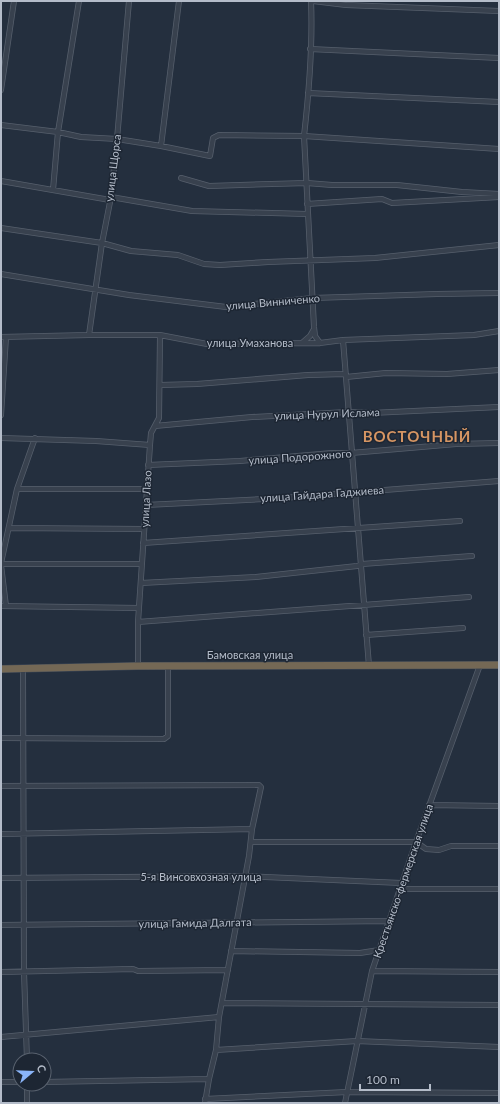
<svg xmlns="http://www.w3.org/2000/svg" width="500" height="1104" font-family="Lato,sans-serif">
<rect width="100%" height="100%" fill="#242f3e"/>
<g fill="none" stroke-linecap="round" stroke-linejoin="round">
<defs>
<path id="minor" d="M311,1C313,46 309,92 304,136L314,327L315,336L320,343
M313,1L346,5L499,11
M310,49L499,58
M1,90L14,1
M308,93L499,102
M1,125L58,132L81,137L117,139L161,146L210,156L213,138L219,135L304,136L499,149
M161,146L179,1
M181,178L209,186L307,183L332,185H397L462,192L499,194
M1,181L110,200
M53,190L58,132L79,1
M111,197L192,211L307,214
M307,204L382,199L392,203L499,197
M1,228L102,243L131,251L178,255L204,264L220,265L268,262L375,258L499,245
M1,274L129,295L226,307L313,298L437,294L499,293
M89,335L102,243L111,197L117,139L129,1
M1,337L89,335H160L207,344L320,343L343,340L474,335L499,331
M343,340L369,666
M302,343L310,336L314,329
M346,377L386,373L447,374L499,370
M160,385L197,384L308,375L345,374
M1,415L6,337
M155,426L252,417L348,412L371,413L499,407
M1,438L96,441L150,445
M148,465L240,461L332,453H351L456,444L499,443
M17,489H147
M146,505L283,498L499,481
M9,528L144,529
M143,543L460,521
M1,563L17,489L35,438
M1,564H142
M1,565L6,606
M141,583L256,577L357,566L362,564L472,556
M1,606L139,608
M138,622L469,597
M366,635L463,628
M138,666V622L150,445L151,433L159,418L160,335
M23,669L24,972L27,1060
M1,738L164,739L168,736V667
M1,786L259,785L261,787L252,829L249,856L219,1017L216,1050L209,1079L205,1103
M429,805L499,806
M1,834L252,829
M251,842H416L426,849L439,850L451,846H499
M1,878L245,876L401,883
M400,889H499
M1,925L389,921
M231,951L360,953L379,950
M372,971L499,972
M1,972L133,969L138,971L228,970
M222,1003L499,1005
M1,1037L219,1017
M216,1050L357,1041L499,1047
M1,1082H20
M44,1082L209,1079
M27,1084V1103
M205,1099L347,1092L499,1093
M345,1103L372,971L416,842L480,665"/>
<path id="highway" d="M1,669L138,666L499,665"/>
</defs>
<!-- minor casing -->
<use href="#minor" stroke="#565f6c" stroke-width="6"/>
<!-- highway casing -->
<use href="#highway" stroke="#434c59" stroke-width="8"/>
<!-- minor -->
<use href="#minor" stroke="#38414e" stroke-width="4.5"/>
<!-- highway -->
<use href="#highway" stroke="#746855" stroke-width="7"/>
</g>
<g text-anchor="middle" stroke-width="3" stroke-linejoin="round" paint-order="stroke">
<!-- street labels -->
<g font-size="11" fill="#b4bcc9" stroke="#1d2633">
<text transform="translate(113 168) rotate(-83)" y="4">улица Щорса</text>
<text transform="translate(273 302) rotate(-5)" y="4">улица Винниченко</text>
<text x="250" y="347">улица Умаханова</text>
<text transform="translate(327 414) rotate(-2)" y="4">улица Нурул Ислама</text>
<text transform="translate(300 457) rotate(-4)" y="4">улица Подорожного</text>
<text transform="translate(322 494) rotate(-4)" y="4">улица Гайдара Гаджиева</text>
<text transform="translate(146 499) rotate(-87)" y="4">улица Лазо</text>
<text x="250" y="659">Бамовская улица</text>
<text x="201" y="881">5-я Винсовхозная улица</text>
<text transform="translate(403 881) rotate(-71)" y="4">Крестьянско-фермерская улица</text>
<text transform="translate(195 923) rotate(-1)" y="4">улица Гамида Далгата</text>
</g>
<!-- district labels -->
<g font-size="15" font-weight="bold" letter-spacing="1" fill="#d59563" stroke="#1d2633">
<text x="417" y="442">ВОСТОЧНЫЙ</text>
</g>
</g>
<!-- border -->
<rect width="500" height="1104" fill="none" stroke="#b4bcc9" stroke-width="4"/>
<!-- north arrow -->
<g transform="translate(32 1072) rotate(71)"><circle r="19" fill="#1d2633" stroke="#59626f"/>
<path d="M0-3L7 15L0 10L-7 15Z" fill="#8ab4f8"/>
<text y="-6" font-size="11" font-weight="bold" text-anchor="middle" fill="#b4bcc9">С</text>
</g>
<!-- scale -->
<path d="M360 1084v6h70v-6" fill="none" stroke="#b4bcc9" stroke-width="2"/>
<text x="366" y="1084" font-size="12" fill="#b4bcc9" stroke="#1d2633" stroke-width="3" paint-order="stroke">100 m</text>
</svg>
